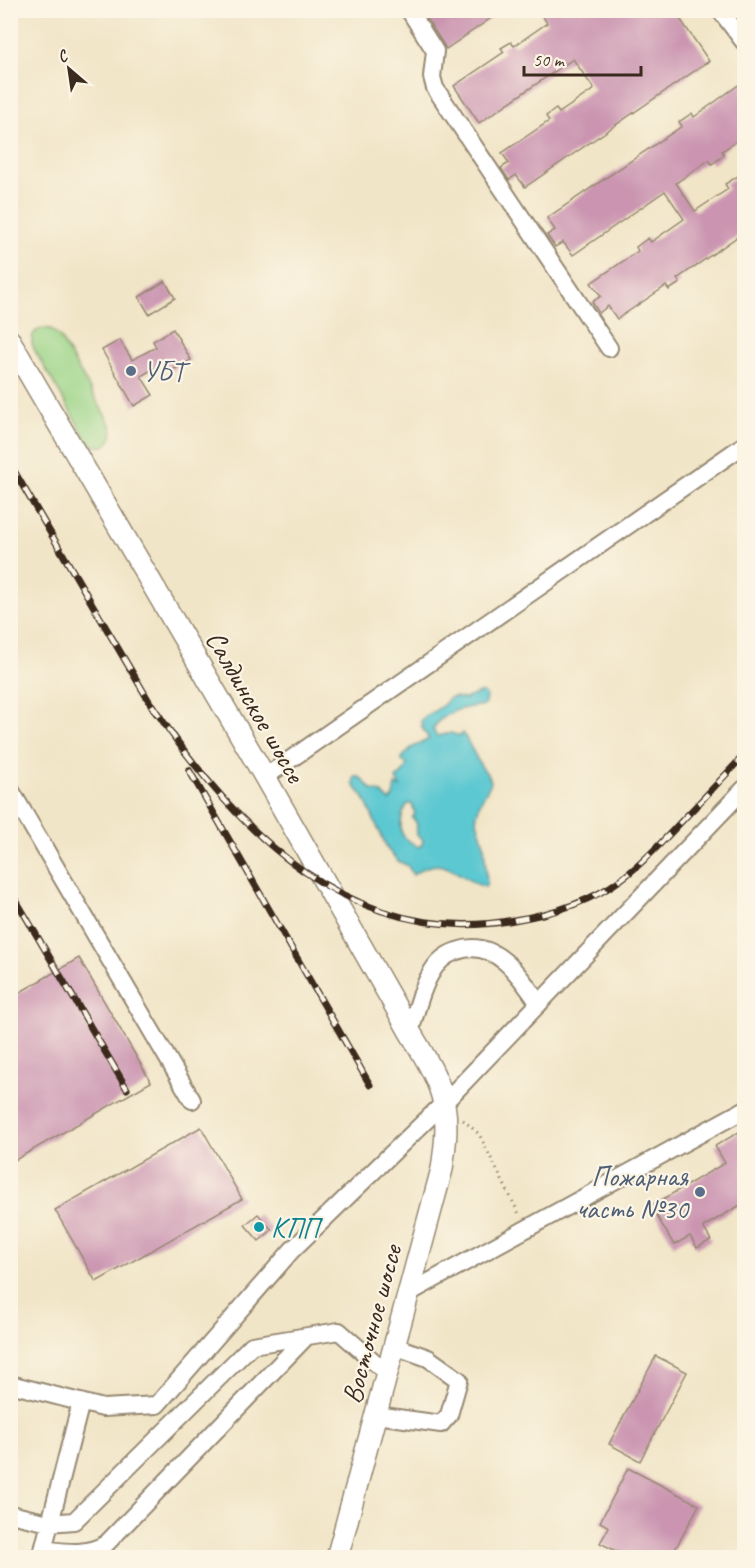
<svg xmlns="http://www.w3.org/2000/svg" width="755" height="1568" font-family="Caveat,sans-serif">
<rect width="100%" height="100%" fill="#fcf5e5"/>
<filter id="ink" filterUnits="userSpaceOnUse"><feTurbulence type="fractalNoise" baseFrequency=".0167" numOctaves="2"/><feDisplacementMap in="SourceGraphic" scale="12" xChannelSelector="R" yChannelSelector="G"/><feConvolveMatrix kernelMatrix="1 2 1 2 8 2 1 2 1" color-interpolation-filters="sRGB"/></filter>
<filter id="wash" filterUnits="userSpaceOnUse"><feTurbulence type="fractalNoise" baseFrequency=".008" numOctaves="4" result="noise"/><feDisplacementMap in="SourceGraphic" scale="24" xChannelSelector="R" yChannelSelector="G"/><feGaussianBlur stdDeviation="1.35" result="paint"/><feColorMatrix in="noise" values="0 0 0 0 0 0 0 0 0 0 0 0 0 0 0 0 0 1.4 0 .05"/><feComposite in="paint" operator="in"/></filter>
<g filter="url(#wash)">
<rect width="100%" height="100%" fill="#f1e5c7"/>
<!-- green -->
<path fill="#99d386" stroke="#6a7e52" stroke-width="1.5" d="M42,328L51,329L59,336L112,427C114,435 112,441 104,446H94L87,440L35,351C30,341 30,333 42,328Z"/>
<!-- water -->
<path fill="#5bc8d1" stroke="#4b7978" stroke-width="1.5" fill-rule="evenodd" d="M482,692L486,695L485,705C466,707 440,711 433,730L437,736L451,733L460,736L463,733L481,766L490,778L491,783L480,803L476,818L484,844L487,883L485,887C458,880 445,850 413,875L408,866L398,861L388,850L364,798L353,784L355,776L361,778L372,790L382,793L390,801L393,797L395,785L400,787L396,779L404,771L407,764L402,761V758L411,748L429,739L422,728L421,720C428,714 446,706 449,698L454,697L464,699ZM408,804H412L415,814L412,818C420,823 415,827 417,835L423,840L422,845L417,847C414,843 408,842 405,838C397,830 402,811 408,804Z"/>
<g id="blocks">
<!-- building -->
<path fill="#cb95b1" d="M422,10H503L446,49Z
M539,10H674L709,61L525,187L516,175L509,180L501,168L509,163L502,153L549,121L546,116L556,109L559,113L594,89L573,59L479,123L454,86L504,52L501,48L511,42L514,46L547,23Z
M744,81V136L722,151L724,155L712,164L709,160L676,183L695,211L728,189L725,184L738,176L740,179L744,176V232L677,279L680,283L669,290L666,286L617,319L608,306L599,313L592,302L601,296L591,283L638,251L636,247L648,238L651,242L684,219L665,191L573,255L563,242L555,247L547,235L555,230L547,218L682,126L679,122L692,113L694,117Z
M165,281L175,298L149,314L139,297Z
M173,329L191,360L171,371L165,362L141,376L153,395L134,406L102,350L120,340L132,360L156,347L153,341Z
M79,958L151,1082L10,1163V998Z
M201,1127L242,1199L96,1282L55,1210Z
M744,1129V1203L703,1227L711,1240L697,1248L690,1236L674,1245L651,1206L725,1163L715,1146Z
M258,1214L272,1230L259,1241L245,1225Z
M656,1356L687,1372L640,1461L609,1444Z
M628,1468L699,1505L671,1557H628L600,1543L609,1527L600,1522Z"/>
</g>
</g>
<g filter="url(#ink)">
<use href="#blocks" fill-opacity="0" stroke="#968872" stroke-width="1.5"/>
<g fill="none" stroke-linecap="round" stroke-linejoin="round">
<defs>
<path id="minor" d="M409,10L435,51L432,77L435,88L609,348
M720,10L744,42
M265,777L744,445
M10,789L192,1100
M410,1032C416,1013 420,992 430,975C436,963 444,955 457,951C495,937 521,977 539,1004
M407,1294L744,1110
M10,1384L103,1408L157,1405L292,1250L444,1103L744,789
M376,1415L441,1424L449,1415L459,1380L428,1358L394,1346
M10,1514L49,1523L74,1521L252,1345L339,1331L387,1373
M43,1549C66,1552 85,1556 106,1544L306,1337
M41,1558L81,1402"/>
<path id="major" d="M10,341L265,777L410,1032C423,1054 439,1078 444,1104C448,1126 445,1148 442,1169L337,1558"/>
</defs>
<!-- minor casing -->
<use href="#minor" stroke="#968872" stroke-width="20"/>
<!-- major casing -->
<use href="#major" stroke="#968872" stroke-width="24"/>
<!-- path -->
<path stroke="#968872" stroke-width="3" stroke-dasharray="1.5 4.5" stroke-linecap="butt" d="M463,1120L479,1134L519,1214"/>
<!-- minor -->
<use href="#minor" stroke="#fff" stroke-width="16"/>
<!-- major -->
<use href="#major" stroke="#fff" stroke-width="21"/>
<defs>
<path id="rail" d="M10,464L156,713
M152,705C234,829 351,950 514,920C551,914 589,903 620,880C642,864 660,844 679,824C701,801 723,778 744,755
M189,770L370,1085
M10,890L127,1089"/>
</defs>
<!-- rail casing -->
<use href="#rail" stroke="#3b2a1e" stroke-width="7"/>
<!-- rail -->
<use href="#rail" stroke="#fcf5e5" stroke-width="4.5" stroke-dasharray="14" stroke-linecap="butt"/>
</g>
</g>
<!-- markers -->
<g fill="#5c6f8a" stroke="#fcf5e5" stroke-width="2">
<circle cx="131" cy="371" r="6"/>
<circle cx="700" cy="1192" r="6"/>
</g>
<circle fill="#0f9aa8" stroke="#fcf5e5" stroke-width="2" cx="259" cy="1227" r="6"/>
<g text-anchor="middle" stroke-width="4.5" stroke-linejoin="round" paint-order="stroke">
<!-- service labels -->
<g font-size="28" fill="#4e5e75" stroke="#fcf5e5" text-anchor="start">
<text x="143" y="381">УБТ</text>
<text x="688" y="1186" text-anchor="end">Пожарная<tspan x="688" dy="32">часть №30</tspan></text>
</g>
<!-- street labels -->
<g font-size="28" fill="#3b2a1e" stroke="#fcf5e5">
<text transform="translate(256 706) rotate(60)" y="10">Салдинское шоссе</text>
<text transform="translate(371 1324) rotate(-75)" y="10">Восточное шоссе</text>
</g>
<!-- culture labels -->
<g font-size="28" fill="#0d838f" stroke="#fcf5e5" text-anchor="start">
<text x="271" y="1237">КПП</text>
</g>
</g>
<!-- margin -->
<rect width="755" height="1568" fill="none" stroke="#fcf5e5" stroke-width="36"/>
<!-- north arrow -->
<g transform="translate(69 69) rotate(331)" stroke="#fcf5e5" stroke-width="4.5" paint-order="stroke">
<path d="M0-4.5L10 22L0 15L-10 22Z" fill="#3b2a1e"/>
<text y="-9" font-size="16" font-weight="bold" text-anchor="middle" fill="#3b2a1e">С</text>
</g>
<!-- scale -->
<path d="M524 66v9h117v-9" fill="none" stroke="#3b2a1e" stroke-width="3"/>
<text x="533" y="66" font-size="18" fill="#3b2a1e" stroke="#fcf5e5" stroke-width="4.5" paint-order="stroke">50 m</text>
</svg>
